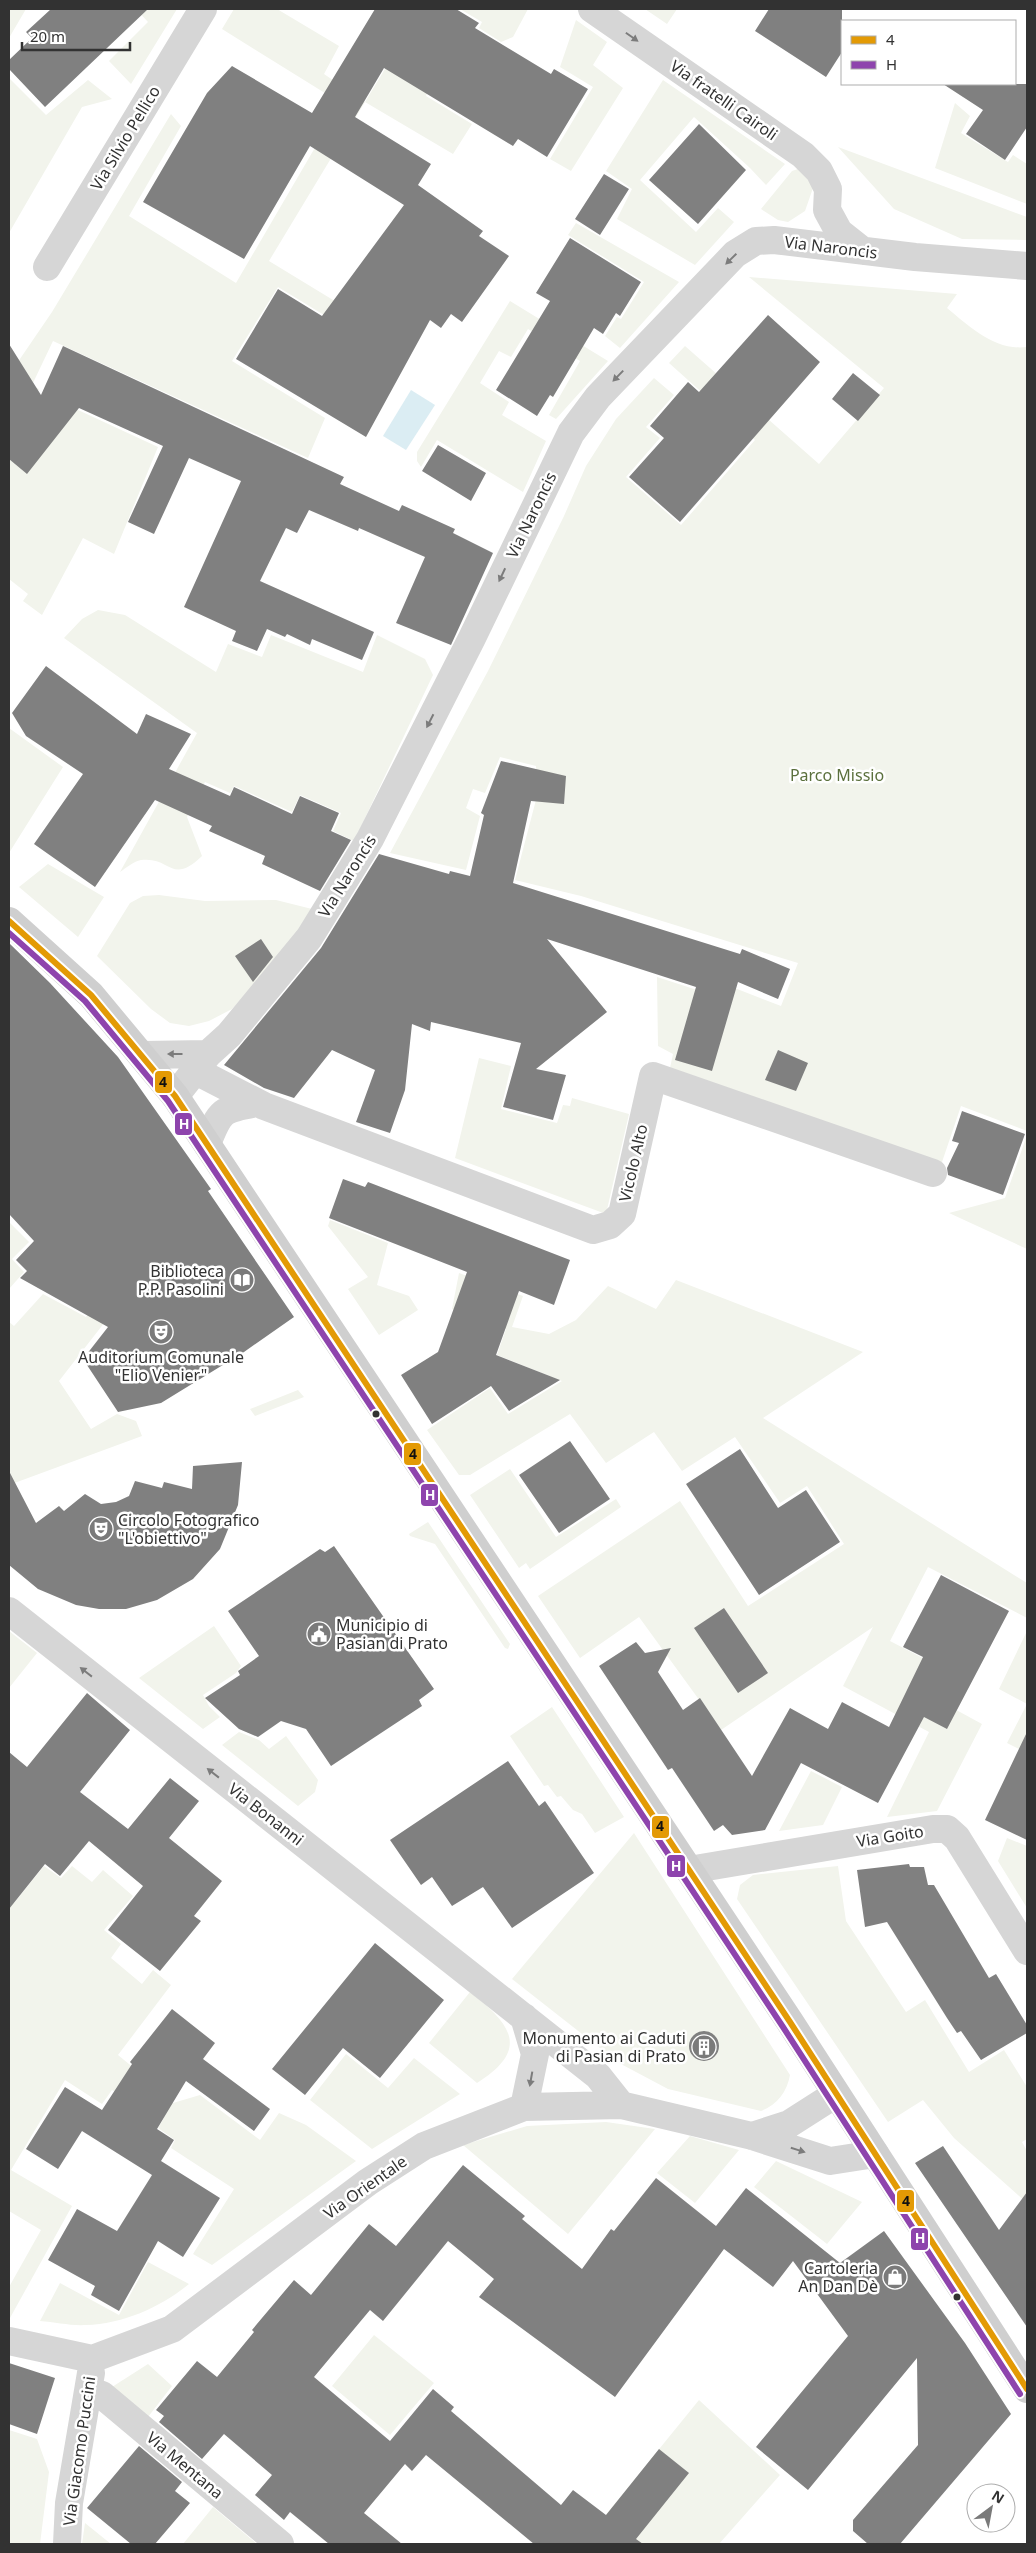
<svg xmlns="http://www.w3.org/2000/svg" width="1036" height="2553" font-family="'Noto Sans',sans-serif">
<rect width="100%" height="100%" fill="#fff"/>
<!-- green -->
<path fill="#f2f4ec" d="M9,9H26L9,38Z
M136,9H177L131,84L109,61L148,22Z
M234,9H277L339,46L324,74L365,102L400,44L386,34L402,9H438L400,72L429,89L426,96L472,124L453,154L365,102L269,261L384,331L375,346L278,287L232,361L325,418L308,458L53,341L32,385L39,389L32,402L65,404L158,447L114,554L83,538L42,615L23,601L28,594L9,579V375L52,312L171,114L181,126L129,216L236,283L341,103L222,29Z
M460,9H528L513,37L501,42L479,28L482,22Z
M645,9H677L667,24Z
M576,20L607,42L593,65L623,88L571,171L550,159L593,87L560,67Z
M9,78L46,115L88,80L112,99L82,107L9,233Z
M663,80L785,164L766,185L750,168L694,117L640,180L696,232L718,208L734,222L695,265L617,219L632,189L606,171Z
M955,103L970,116L961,133L1008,162L1013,155L1027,164V204L935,168Z
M838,147L1027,217V240L962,239L894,209Z
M798,169L805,172L813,188L805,211L788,222L778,220L761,209L792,171Z
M576,223L679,282L620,348L605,336L617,317L621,319L644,282L568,235Z
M749,277L957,294L947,308C970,327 995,351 1027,347V1131L961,1106L941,1165L670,1068L673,1054L658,1046L657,977L728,1000L732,987L781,1006L798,963L581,896L515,880L537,796L536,766L500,757L485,793L473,789L466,808L480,816L466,870L390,853L488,671L564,516L586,466L616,419L654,378L674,395L646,427L660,438L626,477L681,525L755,440L669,363L685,346L819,464L884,388Z
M510,301L608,361L556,419L549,415L580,361L528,329L511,357L499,351L480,383L509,402L502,415L546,441L523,492L437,440L421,467L417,461V452Z
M98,610L125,615L216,672L228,644L262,657L271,635L363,672L377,635L425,659L433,675L354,841L333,831L341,813L300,795L292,812L234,786L230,793L205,782L187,817L202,856C171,886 171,856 141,860C134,861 126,868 120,872L197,733L64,638L82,619Z
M9,728L63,767L9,853Z
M48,864L104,897L78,937L19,887Z
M159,895L205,901L276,900L316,910L296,938L232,1009L209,1021L189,1026L170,1023L151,1009L97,956L130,903L143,896Z
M479,1058L511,1066L501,1109L557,1123L563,1105L570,1106L572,1098L629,1114L606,1214L455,1158Z
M1027,1135V1249L949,1213L1005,1198Z
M330,1220L388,1243L377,1285L409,1296L418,1310L379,1335L348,1289L368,1277L328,1226Z
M9,1222L29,1242L12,1259L24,1272L9,1289Z
M459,1273L523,1296L512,1327L549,1334L576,1320L608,1286L656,1309L676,1280L863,1352L763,1418L1027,1583V1618L928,1567L890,1641L963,1679L949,1706L982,1724L937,1811L887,1817L929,1732L843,1686L873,1627L721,1730L639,1617L580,1658L538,1596L680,1501L748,1606L844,1544L807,1486L780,1503L735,1437L682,1471L654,1432L606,1463L570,1414L470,1475H459L427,1430L490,1388L508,1414L562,1381L497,1355L506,1329L452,1309Z
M43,1294L86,1317L92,1308L108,1318L59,1381L91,1429L117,1414L136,1421L142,1436L9,1485V1322L14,1326Z
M298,1390L304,1397L255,1416L250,1409Z
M510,1469L556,1537L616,1499L621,1507L530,1569L526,1563L519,1568L470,1495Z
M428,1522L510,1644L508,1649L505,1648L435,1544L410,1536L409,1534Z
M214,1626L241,1666L236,1673L203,1695L209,1706L220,1717L203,1729L139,1678Z
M9,1631L37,1653L9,1688Z
M1027,1631V1753L1007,1743L1027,1704L999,1689Z
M552,1707L624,1817L595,1833L582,1814L573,1810L561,1796L557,1797L548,1785L544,1786L510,1736Z
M239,1732L259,1740L269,1749L286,1736L318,1780L315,1792L298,1806L222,1745Z
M811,1771L842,1787L823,1825L779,1831Z
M634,1833L790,2075C787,2092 777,2105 761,2111L668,2089L619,2063L512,1979Z
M1007,1838L1027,1846V1908L998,1861Z
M44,1866L61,1878L72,1866L92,1882L103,1870L133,1896L104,1930L121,1944L111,1958L142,1984L153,1970L171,1985L118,2055L140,2073L143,2082L173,2103L200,2095L260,2140L279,2113L306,2125L356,2161L212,2265L193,2254L234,2189L171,2148L175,2140L158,2128L164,2118L142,2104L139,2108L112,2090L102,2104L65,2080L11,2170L72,2206L10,2318L9,2287L41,2230L9,2211V1899L14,1903Z
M838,1866L846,1921L906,2012L925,2000L969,2072L1004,2050L1027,2087V2139L1022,2142L1027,2151V2203L954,2138L923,2100L888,2122L737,1899L740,1885L753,1875Z
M470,1992C511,2024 531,2049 477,2083L429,2043Z
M346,2054L388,2088L414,2058L460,2094L372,2149L310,2100Z
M606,2122L655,2129L568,2234L463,2145L527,2126Z
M690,2136L739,2150L695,2203L657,2173Z
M776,2161L862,2202L827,2244L754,2187Z
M148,2262L189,2284C161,2307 123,2324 86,2325C71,2326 55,2322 40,2321L60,2283L119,2315Z
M374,2335L434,2383L390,2435L332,2386Z
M148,2364L172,2386L148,2417L112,2387Z
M699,2400L780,2475L719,2544H582Z
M9,2430L37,2439L49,2472L40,2544H9Z
M213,2507L257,2544H183Z
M85,2523L111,2544H82Z"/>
<!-- water -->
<path fill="#dbedf3" d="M411,390L435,405L406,450L383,436Z"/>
<!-- building -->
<path fill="#808080" d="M51,9H148L45,107L9,69V60L32,38L26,32Z
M375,9H456L479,23L475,28L551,74L554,69L588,89L547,157L518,139L513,146L384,68L355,117L431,164L418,185L483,231L479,236L509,256L462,322L451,314L441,328L430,320L366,437L236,359L278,289L322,316L404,205L310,146L244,259L143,202L207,93L232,66L312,113Z
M769,9H842V52L826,77L755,31Z
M943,84H1027V127L1005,160L966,134L983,110Z
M699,124L746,170L698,224L649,180Z
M604,174L629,189L600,235L575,219Z
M570,238L641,282L620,316L616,313L603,334L594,328L553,397L550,395L537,416L496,390L550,301L536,293Z
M768,315L820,362L680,522L629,477L664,438L650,426L688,382L699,392Z
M9,344L41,395L63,346L344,477L340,484L399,511L402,505L455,529L453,533L493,553L451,645L396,623L425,557L359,528L358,531L309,510L297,533L286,528L260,581L374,632L362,660L312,639L310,645L287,634L285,637L267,629L257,651L232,641L236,631L184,607L241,481L189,458L154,534L128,522L163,446L79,408L27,474L9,459Z
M853,373L880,395L858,421L832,399Z
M438,445L486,473L471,501L422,471Z
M46,666L137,734L146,714L191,734L169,769L230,796L234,787L292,814L300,796L339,813L331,831L351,840L320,891L262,864L265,856L209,831L212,826L155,800L95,887L34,844L83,774L26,736L12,713Z
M501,761L566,776L564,804L531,801L513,883L740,954L742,949L790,969L778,999L738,982L712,1071L675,1060L696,987L547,939L607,1012L536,1069L566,1075L553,1120L503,1107L521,1043L431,1022L430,1031L412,1024L405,1090L390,1133L356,1122L375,1070L332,1050L294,1098L264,1088L224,1065L321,948L379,854L449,874L450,871L470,876L484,815L481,813Z
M261,939L273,957L253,982L235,956Z
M9,943L50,983L118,1057L211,1189L208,1191L294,1317L244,1352L161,1403L118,1412L83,1359L108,1327L20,1278L27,1271L16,1260L34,1241L9,1214Z
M778,1050L808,1063L796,1091L765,1080Z
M962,1111L1025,1134L1003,1195L948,1175L947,1168L959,1143L952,1141Z
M343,1179L365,1187L368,1182L570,1260L554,1305L519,1291L496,1355L560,1380L509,1411L491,1386L432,1424L401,1375L438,1352L467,1272L329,1218Z
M570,1441L610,1499L559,1533L519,1475Z
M740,1449L778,1508L806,1490L840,1542L759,1595L686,1484Z
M242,1462L238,1505L220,1549L193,1579L157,1600L126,1609H99L76,1605L38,1589L9,1565V1471L36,1523L59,1506L64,1511L85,1494L101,1504L116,1502L129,1496L135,1481L162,1488L164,1482L192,1489L193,1466Z
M334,1546L434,1689L419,1700L422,1706L331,1766L306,1729L281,1721L258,1737L239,1729L205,1698L240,1675L238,1671L259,1656L228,1611L320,1549L325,1552Z
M941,1575L1009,1611L947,1729L924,1717L878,1803L801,1763L765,1830L732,1835L723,1825L714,1831L672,1768L668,1770L599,1666L636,1642L645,1653L671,1648L658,1672L683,1710L700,1698L752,1776L790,1708L828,1729L842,1702L889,1727L923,1657L903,1647Z
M724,1608L768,1673L738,1693L694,1628Z
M87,1693L130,1730L80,1792L128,1829L170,1778L199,1801L169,1838L222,1881L194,1916L201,1921L160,1971L108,1930L143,1886L89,1841L60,1876L45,1864L9,1909V1752L27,1767Z
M1027,1732V1840L985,1820Z
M508,1761L539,1806L545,1801L594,1873L512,1928L483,1887L452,1906L432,1877L421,1885L390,1840Z
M909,1864L910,1867H924L928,1885H934L989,1978L996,1974L1027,2025V2033L981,2060L961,2031L957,2033L947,2018L887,1922L865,1927L857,1870Z
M375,1943L444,2000L380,2078L343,2048L305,2095L272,2069Z
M172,2009L215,2043L203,2059L270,2109L254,2131L186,2081L157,2129L174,2140L161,2161L220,2198L183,2257L158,2241L119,2311L91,2295L95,2286L48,2260L77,2209L117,2231L152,2175L82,2131L58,2169L26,2149L65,2087L102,2110L132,2064L130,2062Z
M689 2046a15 15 0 1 1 30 0a15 15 0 1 1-30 0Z
M943,2146L999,2230L1027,2192V2327L915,2163Z
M463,2165L525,2216L522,2219L582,2269L611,2229L614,2231L656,2178L716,2226L746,2188L840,2263L884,2231L965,2343L1011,2414L900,2544H868L853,2531V2520L918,2445L917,2358L808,2490L756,2447L848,2336L793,2261L773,2287L724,2249L615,2397L479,2297L494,2279L448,2241L383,2321L370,2310L314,2377L390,2441L433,2389L454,2407L451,2411L561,2505L573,2490L606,2515L659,2449L689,2473L636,2539L643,2544H534L426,2455L412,2471L405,2464L364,2513L402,2544H329L290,2512L284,2520L255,2495L272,2475L224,2434L202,2459L159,2422L164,2416L156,2410L197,2361L217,2377L254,2332L252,2330L294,2280L311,2295L369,2224L396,2246Z
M9,2363L55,2378L37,2434L9,2424Z
M139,2446L182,2482L175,2491L190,2503L155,2544H131L87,2508Z"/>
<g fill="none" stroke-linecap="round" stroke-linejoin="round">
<!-- street -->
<path stroke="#d6d6d6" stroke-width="28" d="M592,9L803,155L819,171L828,189L827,210L839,232L863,251
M47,267L203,9
M143,1055L208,1054
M194,1070L264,1106L593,1230L610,1225L622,1214L653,1076L933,1173
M175,1096L208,1054L229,1035L309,938L370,839L472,638L571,433L598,397L735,254L756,241L774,240L915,257L1027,266
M207,1144C220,1110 222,1109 257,1103
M9,1611L598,2076L621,2105
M689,1870L933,1829H947L957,1838L1027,1951
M524,2017L535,2054L524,2107
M752,2136L789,2124L836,2094
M9,2341L92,2359L172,2329L368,2182L424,2146L524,2107L621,2105L752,2136L830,2161L875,2154
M89,2390L102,2395L280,2544
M67,2544L69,2503L91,2373"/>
<!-- secondary -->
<path stroke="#cfcfcf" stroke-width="28" d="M9,921L91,995L175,1096L790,2022L1027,2389"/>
<defs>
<path id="bus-1" d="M9,921L91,995L175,1096L790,2022L1027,2389"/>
<path id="bus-2" d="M9,933L85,1001L168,1101L783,2027L1020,2394"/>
</defs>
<!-- bus-1 casing -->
<use href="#bus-1" stroke="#fff" stroke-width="10"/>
<!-- bus-2 casing -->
<use href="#bus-2" stroke="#fff" stroke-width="10"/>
<!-- bus-1 -->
<use href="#bus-1" stroke="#e39a05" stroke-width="6"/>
<!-- bus-2 -->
<use href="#bus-2" stroke="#8e44ad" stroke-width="6"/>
</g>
<!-- one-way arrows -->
<defs><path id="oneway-solid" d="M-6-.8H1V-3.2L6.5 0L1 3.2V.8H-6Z" transform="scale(1.25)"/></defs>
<g fill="#7c7c7c">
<use href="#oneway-solid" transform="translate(632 37) rotate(35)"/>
<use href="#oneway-solid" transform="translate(731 259) rotate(136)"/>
<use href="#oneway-solid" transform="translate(618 376) rotate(134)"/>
<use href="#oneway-solid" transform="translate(502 575) rotate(115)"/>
<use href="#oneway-solid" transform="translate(430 721) rotate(117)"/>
<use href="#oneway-solid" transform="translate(175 1054) rotate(180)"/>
<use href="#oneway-solid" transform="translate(86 1672) rotate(-142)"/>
<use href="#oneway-solid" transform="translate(213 1773) rotate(-142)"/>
<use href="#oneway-solid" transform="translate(531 2079) rotate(100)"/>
<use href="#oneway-solid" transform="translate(798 2150) rotate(17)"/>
</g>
<!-- icons -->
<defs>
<symbol id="library-disc" viewBox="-11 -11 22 22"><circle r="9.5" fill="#7a7a7a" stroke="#fff"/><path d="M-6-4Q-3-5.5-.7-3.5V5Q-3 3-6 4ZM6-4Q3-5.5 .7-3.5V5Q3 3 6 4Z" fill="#fff"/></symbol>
<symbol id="theatre-disc" viewBox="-11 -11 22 22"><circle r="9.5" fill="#7a7a7a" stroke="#fff"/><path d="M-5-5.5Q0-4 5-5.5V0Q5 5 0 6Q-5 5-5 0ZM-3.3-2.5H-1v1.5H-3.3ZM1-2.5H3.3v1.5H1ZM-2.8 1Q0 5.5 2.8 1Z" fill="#fff"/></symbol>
<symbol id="civic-disc" viewBox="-11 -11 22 22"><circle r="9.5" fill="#7a7a7a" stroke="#fff"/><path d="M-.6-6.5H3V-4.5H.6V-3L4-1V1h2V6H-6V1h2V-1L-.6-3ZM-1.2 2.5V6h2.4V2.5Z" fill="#fff"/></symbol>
<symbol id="building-disc" viewBox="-11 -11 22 22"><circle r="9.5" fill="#7a7a7a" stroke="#fff"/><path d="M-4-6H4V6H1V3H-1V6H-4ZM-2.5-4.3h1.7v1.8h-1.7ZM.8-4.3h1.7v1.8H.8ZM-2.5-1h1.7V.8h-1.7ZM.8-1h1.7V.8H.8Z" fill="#fff"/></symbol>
<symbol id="shop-disc" viewBox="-11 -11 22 22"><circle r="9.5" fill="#7a7a7a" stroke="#fff"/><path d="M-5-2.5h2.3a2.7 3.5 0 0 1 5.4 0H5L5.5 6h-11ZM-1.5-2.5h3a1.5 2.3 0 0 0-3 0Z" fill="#fff"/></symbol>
</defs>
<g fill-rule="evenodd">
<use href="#library-disc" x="228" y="1266" width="28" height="28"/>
<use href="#theatre-disc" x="147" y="1318" width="28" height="28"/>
<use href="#theatre-disc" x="87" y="1515" width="28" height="28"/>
<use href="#civic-disc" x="305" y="1620" width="28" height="28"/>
<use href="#building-disc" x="690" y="2033" width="28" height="28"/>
<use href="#shop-disc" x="881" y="2263" width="28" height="28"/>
</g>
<!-- markers -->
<g fill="#323232" stroke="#fff" stroke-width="2">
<circle cx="376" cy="1414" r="4.5"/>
<circle cx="957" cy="2297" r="4.5"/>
</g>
<g text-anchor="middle" stroke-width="5" stroke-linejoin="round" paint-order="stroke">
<!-- street labels -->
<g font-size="16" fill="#323232" stroke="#fff">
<text transform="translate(724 100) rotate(35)" y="6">Via fratelli Cairoli</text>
<text transform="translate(125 138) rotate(-59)" y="6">Via Silvio Pellico</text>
<text transform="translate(831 247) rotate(7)" y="6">Via Naroncis</text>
<text transform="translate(531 515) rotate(-64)" y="6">Via Naroncis</text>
<text transform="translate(347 876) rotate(-58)" y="6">Via Naroncis</text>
<text transform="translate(633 1163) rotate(-77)" y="6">Vicolo Alto</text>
<text transform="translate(266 1814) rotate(38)" y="6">Via Bonanni</text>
<text transform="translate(890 1836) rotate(-9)" y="6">Via Goito</text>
<text transform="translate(365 2187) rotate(-35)" y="6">Via Orientale</text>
<text transform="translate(79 2451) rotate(-82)" y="6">Via Giacomo Puccini</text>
<text transform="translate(185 2465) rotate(40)" y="6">Via Mentana</text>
</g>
<!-- park labels -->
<g font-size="16" fill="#5b703d" stroke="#fff">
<text x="837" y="781">Parco Missio</text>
</g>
<!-- poi labels -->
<g font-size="16" fill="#323232" stroke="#fff" text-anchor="end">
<text x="224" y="1277">Biblioteca<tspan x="224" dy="18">P.P. Pasolini</tspan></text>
<text x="161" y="1363" text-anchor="middle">Auditorium Comunale<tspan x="161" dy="18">"Elio Venier"</tspan></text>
<text x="118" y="1526" text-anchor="start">Circolo Fotografico<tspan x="118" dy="18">"L'obiettivo"</tspan></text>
<text x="336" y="1631" text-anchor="start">Municipio di<tspan x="336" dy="18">Pasian di Prato</tspan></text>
<text x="686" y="2044">Monumento ai Caduti<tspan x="686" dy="18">di Pasian di Prato</tspan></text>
<text x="878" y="2274">Cartoleria<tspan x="878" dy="18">An Dan Dè</tspan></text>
</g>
</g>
<g stroke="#fff" stroke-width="2">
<rect x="154" y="1070" width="19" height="24" rx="5" fill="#e39a05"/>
<rect x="174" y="1112" width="19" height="24" rx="5" fill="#8e44ad"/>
<rect x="403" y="1442" width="19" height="24" rx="5" fill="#e39a05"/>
<rect x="420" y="1483" width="19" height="24" rx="5" fill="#8e44ad"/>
<rect x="651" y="1815" width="19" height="24" rx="5" fill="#e39a05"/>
<rect x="666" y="1854" width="20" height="24" rx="5" fill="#8e44ad"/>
<rect x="896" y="2189" width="19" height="24" rx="5" fill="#e39a05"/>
<rect x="910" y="2227" width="19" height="24" rx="5" fill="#8e44ad"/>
</g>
<g font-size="14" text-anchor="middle" font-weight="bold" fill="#fff">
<text x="184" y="1129">H</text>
<text x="430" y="1500">H</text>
<text x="676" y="1871">H</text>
<text x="920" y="2243">H</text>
</g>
<g font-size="14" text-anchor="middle" font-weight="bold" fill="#111">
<text x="163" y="1087">4</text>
<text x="413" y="1459">4</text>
<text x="660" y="1831">4</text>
<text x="906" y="2206">4</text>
</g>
<!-- border -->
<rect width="1036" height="2553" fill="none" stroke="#323232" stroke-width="20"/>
<!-- legend -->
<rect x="841" y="20" width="175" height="65" fill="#ffffff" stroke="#adadad"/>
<rect x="851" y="36" width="25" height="8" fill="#e39a05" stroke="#adadad"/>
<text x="886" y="45" font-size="15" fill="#323232">4</text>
<rect x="851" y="61" width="25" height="8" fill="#8e44ad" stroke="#adadad"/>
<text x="886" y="70" font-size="15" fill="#323232">H</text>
<!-- north arrow -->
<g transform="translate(991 2508) rotate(32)"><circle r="24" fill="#ffffff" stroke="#adadad"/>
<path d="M0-4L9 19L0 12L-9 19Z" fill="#7a7a7a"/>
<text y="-8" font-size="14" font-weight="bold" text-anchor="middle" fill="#323232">N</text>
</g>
<!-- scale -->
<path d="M22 42v8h108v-8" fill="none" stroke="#323232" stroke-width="2.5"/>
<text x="30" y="42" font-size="15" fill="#323232" stroke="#ffffff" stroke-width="4" paint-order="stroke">20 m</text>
</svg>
